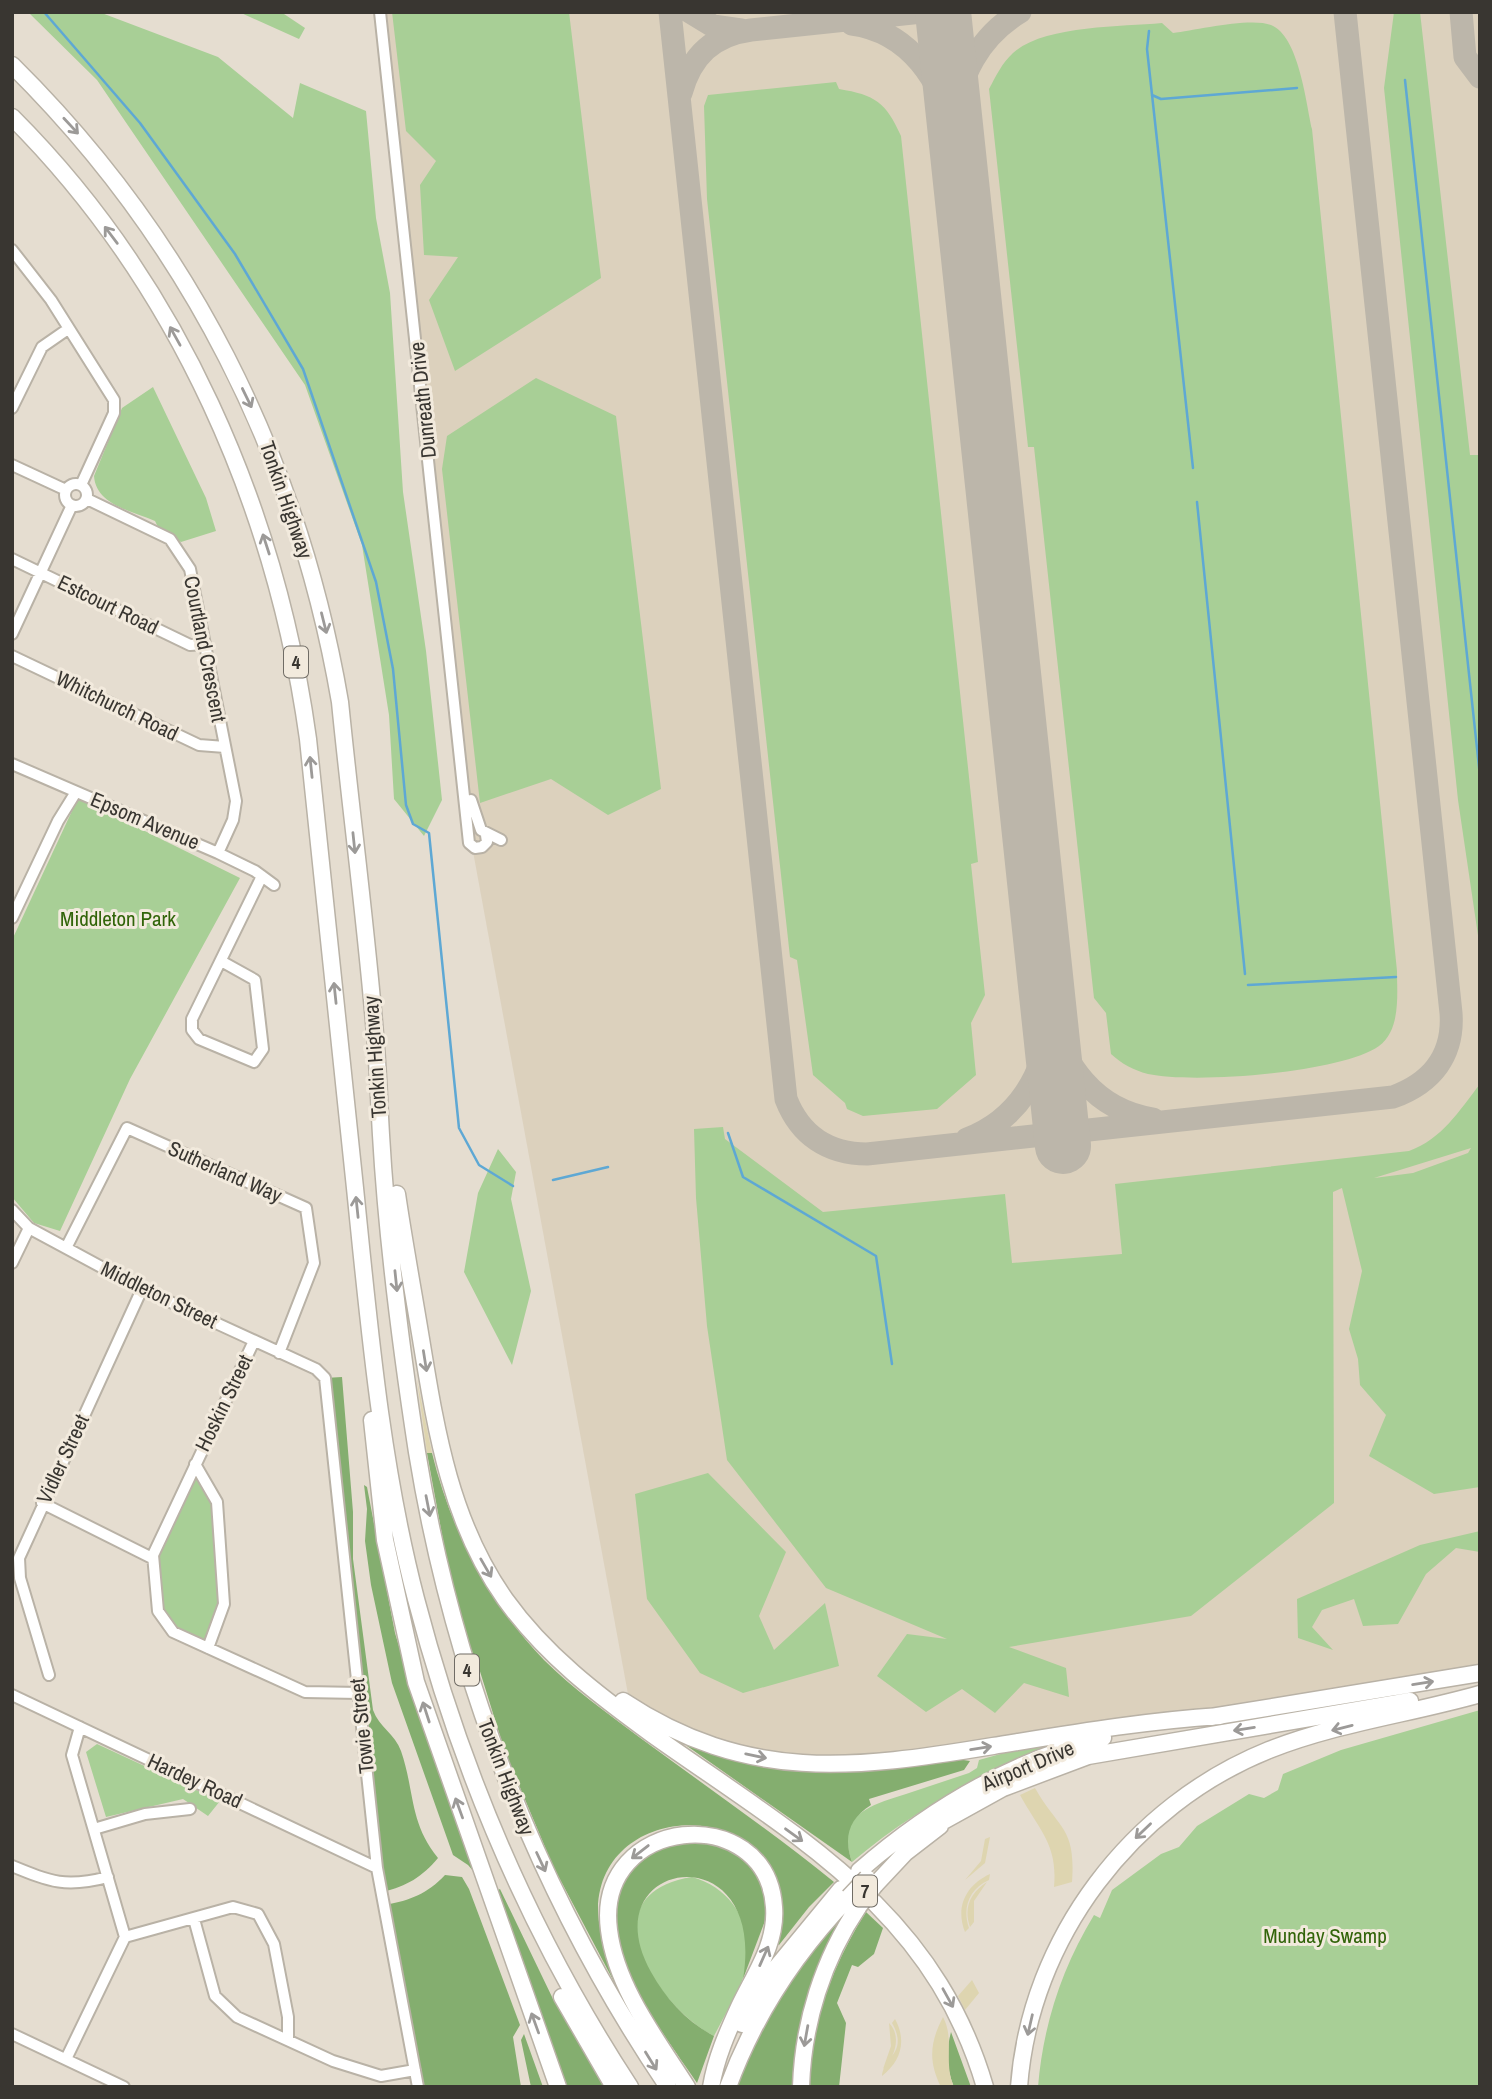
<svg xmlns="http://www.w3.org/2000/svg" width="1492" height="2099" font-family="'Archivo Narrow',sans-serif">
<rect width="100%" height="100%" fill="#e5ddd0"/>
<!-- built -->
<path fill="#dcd1bd" d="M380,12H1480V1672L958,1752L767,1759L630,1705L472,846Z"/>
<!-- green -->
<path fill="#a8cf96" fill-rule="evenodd" d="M28,12H99L218,57L293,118L300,83L366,111L376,218L390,293L403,492L426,651L442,800L424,836L394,799L389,715L362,545L305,385L97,80Z
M239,12H281L305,28L299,39Z
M392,12H569L601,278L455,371L429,300L458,257L424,255L420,185L436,161L406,131Z
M1394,12H1420L1470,455H1480V949L1458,800L1384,88Z
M1162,23L1173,33C1196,30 1251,17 1271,25C1299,36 1306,103 1312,129L1397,971C1397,994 1401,1030 1379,1046C1341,1073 1194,1084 1148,1074C1133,1070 1122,1064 1111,1054L1106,1013L1094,998L1034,447H1028L989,89C996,76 1002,63 1013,53C1044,25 1121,27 1162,23Z
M836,82L839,89C875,95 886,102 901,136L978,862L971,864L985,995L971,1023L976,1075L937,1109L863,1116L847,1109L845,1103L813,1075L797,960L790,957L707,199L704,106L708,95Z
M536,378L616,416L661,789L608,815L551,779L480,803L442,469L447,436Z
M153,387L206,498L216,531L181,542L158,527L155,521C132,511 96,505 94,476L122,408Z
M78,798L240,878L130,1079L60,1231L34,1223L12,1197V940Z
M1480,1084V1487L1434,1494L1369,1456L1386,1415L1360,1385L1358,1359L1349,1329L1362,1271L1342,1188L1333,1192L1334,1503L1191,1616L1009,1647L1066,1668L1069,1697L1024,1683L995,1713L962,1689L926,1712L877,1676L907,1634L947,1639L826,1588L727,1460L707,1326L696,1198L694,1129L723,1127L725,1139L823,1212L1005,1194L1012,1263L1122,1254L1115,1184L1409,1151C1442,1139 1459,1111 1480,1084ZM1471,1148L1468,1153L1413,1173L1374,1178Z
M498,1149L516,1172L511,1199L531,1291L512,1365L464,1272L478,1193Z
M195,1464L214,1493L224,1604L208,1648L164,1624L152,1558Z
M708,1473L786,1552L759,1616L774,1650L825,1603L839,1666L743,1693L700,1673L647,1599L635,1494Z
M1480,1531V1552L1456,1548L1426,1574L1398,1624L1363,1626L1354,1599L1322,1610L1312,1627L1333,1650L1298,1638L1297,1599L1420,1545Z
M1480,1710V2087H1038C1043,2025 1062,1968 1094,1915L1100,1918L1112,1890L1161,1854L1179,1847L1197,1826L1249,1794L1264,1798L1278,1790L1283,1774L1341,1750Z
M1046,1741L1048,1748C977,1776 911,1812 852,1862C835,1815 870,1805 906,1794C927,1787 948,1780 969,1773L977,1768L979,1760L1004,1753V1750Z
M97,1744L220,1801L208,1816L183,1799L106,1817L86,1752Z
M692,1877C737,1889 760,1936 742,1981C734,2000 723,2018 714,2036C655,2006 585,1894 692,1877Z"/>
<!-- forest -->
<path fill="#84ae6f" d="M342,1377L353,1512V1559L373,1710C379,1727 395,1734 401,1751C415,1792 409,1822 438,1858C422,1877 407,1886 383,1892L325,1378Z
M427,1453H432C451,1531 489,1603 544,1660C573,1689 606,1712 639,1737C704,1785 771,1831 834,1882L809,1907L779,1945L776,1943C778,1931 782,1918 781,1906C774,1796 600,1800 598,1909C598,1939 615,1968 626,1995L622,1997L553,1866L505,1752L478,1665L466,1638L450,1578Z
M364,1485L367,1487L395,1633L411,1686L481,1880L468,1865L453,1855L392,1683L371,1585L365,1541L367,1509Z
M690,1742L751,1760L950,1758L970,1761L964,1770L869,1799L871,1805C849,1819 843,1837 852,1862L687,1746Z
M699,1838L736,1852L759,1877L768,1913L743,1979C768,1830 588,1859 651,1972C666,1999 687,2022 714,2036L697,2083C662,2031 584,1934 630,1871C634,1865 640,1854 646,1851C661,1844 682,1842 699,1838Z
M445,1875L462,1877L469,1889L520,2025L513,2037L521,2087H418L385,1905C411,1900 427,1894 445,1875Z
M500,1889L553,1999L605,2087H567L496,1891Z
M866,1912L883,1928L874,1954L858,1967L852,1965L837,2003L846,2023L839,2087H808C813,2021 831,1967 866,1912Z
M839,1921L795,2087H737C762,2025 793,1970 839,1921Z
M951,2032L971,2087H954C946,2068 946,2051 951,2032Z
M524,2034L543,2087H531L521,2040Z"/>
<!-- sand -->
<path fill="#ded5b0" d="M417,1380L432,1453H427Z
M1035,1788C1059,1830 1076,1827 1072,1882L1054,1887C1058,1844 1039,1830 1020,1795Z
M990,1837L985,1863L965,1880L981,1861L985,1839Z
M990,1874L989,1880C969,1889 962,1908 969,1928L965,1932C955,1907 966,1885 990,1874Z
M987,1882L974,1901V1922L970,1927C963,1907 971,1892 987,1882Z
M972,1980L979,1993L965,2010L958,1996Z
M943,2017C955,2039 943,2063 954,2087H941C928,2061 930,2042 943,2017Z
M895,2019C907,2041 901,2061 882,2076C883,2057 909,2053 892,2023Z
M889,2023C902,2036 895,2057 883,2069L891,2046Z"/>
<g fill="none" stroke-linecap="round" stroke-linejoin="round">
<!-- stream -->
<path stroke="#5ea8d4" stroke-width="2.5" d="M44,12L140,123L235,254L303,369L376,582L393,669L406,805L413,824L429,833L459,1128L479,1165L513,1186
M1149,31L1147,49L1193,468
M1405,80L1480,776
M1152,95L1161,99L1297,88
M1197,502L1245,974
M1248,985L1396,977
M728,1133L743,1177L876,1256L892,1364
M553,1180L608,1167"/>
<!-- taxiway -->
<path stroke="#bcb6aa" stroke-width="23" d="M670,12L786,1099C800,1135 828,1154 867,1154L1393,1097C1432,1083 1454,1055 1451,1013L1345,12
M690,12L713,26L741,30
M1461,12L1465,57L1480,77
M852,24C911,32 940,81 956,134
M681,93C691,56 713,35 751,30L922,12
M956,123C957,77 980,36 1020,12
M1049,1012C1063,1064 1094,1110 1153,1119
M967,1139C1017,1120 1046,1074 1048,1022"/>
<!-- runway -->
<path stroke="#bcb6aa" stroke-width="56" d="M943,12L1063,1146"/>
<defs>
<path id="minor" d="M380,12L469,843L475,848L482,847L487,842L486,835
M12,250L51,300L114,400V413L81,485
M12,408L42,347L68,329
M12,465L66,490
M65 495a11 11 0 1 1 22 0a11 11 0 1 1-22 0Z
M87,499L170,539L190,569L236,801L233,820L218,853
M12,559L190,645L205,644
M12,634L72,505
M12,656L199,745L225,747
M12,764L218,853L255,871L274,885
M471,800L481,830L501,840
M12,918L58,821L76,792
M221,961L255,980L263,1049L254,1062L199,1039L192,1030V1019L262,876
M12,1210L29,1228L142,1289L316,1369L325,1378L377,1868L418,2087
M66,1248L127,1128L306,1208L314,1263L279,1353
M12,1263L29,1228
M254,1341L153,1555L158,1611L173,1632L305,1692L359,1693
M195,1464L217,1502L224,1604L208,1648
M42,1503L152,1558
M49,1675L20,1578L19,1558L142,1289
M12,1695L377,1868
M94,1829L145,1814L190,1809
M12,1866C51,1882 66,1888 108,1877
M194,1919L215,1996L237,2017L333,2061L381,2076L415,2070
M125,1937L233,1907L258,1914L274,1944L288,2017V2038
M12,2034L124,2087
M66,2059L125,1937L72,1755L80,1727"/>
<path id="highway" d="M12,65C189,240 298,457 340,702C351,813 366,923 375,1034C378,1067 379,1101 381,1135C387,1240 401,1348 417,1452C454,1679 539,1896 668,2087
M12,117C179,284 276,508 308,739C324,889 339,1038 355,1188C369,1325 381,1465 416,1599C461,1772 532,1937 630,2087
M397,1194C404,1242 413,1290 421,1339C436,1430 450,1521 505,1599C545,1655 598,1695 653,1735C794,1835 933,1909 985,2087
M372,1420L385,1540L416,1682L558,2087
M623,1701C747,1783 854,1769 993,1746C1068,1734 1143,1721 1220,1716
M1211,1717L1480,1673
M929,1829L1003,1788L1088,1756L1410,1701
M859,1871C930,1809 1011,1761 1103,1738
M875,1885L905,1853L940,1826
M562,1997L614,2087
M742,2024L775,1969L841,1889
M687,2087C657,2040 616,1987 609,1930C594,1815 767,1800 774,1907C777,1944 754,1975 739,2007C727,2033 716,2058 711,2087
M728,2087C754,2016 797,1951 849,1897
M801,2087C803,2023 823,1959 859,1906
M1019,2087C1030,1938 1132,1805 1269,1750C1337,1723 1410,1714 1480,1694"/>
</defs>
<!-- minor casing -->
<use href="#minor" stroke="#b9b2a6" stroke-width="14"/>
<!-- highway casing -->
<use href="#highway" stroke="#b9b2a6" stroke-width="19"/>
<!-- minor -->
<use href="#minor" stroke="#fff" stroke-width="10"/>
<!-- highway -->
<use href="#highway" stroke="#fff" stroke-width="16"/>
<defs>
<path id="highway-bridge" d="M849,1897L867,1878
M859,1906L875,1885"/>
</defs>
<!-- highway-bridge casing -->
<use href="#highway-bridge" stroke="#b9b2a6" stroke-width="19" stroke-linecap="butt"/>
<!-- highway-bridge -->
<use href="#highway-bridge" stroke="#fff" stroke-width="16"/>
</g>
<!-- one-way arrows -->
<defs><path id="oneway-shaft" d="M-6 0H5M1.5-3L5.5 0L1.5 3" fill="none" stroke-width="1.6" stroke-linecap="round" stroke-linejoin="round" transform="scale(1.75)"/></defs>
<g stroke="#9c9a98">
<use href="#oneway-shaft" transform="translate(71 126) rotate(47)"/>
<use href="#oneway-shaft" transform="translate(111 235) rotate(-127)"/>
<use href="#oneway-shaft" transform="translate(175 336) rotate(-119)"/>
<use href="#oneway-shaft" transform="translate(247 398) rotate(64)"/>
<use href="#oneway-shaft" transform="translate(266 544) rotate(-108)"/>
<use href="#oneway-shaft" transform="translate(324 623) rotate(76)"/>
<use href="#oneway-shaft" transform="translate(311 767) rotate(-96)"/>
<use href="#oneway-shaft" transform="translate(354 843) rotate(84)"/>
<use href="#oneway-shaft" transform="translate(335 993) rotate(-96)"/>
<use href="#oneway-shaft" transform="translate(357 1207) rotate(-96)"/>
<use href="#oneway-shaft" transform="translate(396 1281) rotate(84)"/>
<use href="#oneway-shaft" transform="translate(425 1361) rotate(81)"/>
<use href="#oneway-shaft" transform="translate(428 1506) rotate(79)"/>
<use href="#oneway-shaft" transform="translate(486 1568) rotate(60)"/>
<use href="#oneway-shaft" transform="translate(1423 1683) rotate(-9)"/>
<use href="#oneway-shaft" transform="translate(426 1712) rotate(-108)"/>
<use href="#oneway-shaft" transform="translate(1342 1728) rotate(166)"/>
<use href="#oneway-shaft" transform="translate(1244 1729) rotate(171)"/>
<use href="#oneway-shaft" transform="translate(981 1748) rotate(-9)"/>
<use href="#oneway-shaft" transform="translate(756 1756) rotate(12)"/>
<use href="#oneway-shaft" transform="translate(459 1808) rotate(-110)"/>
<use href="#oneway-shaft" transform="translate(1143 1831) rotate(136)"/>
<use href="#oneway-shaft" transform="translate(794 1835) rotate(36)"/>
<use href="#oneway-shaft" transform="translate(640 1852) rotate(142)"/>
<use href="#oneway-shaft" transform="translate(541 1862) rotate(65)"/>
<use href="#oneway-shaft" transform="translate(764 1956) rotate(-66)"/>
<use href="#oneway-shaft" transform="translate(948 1998) rotate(61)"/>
<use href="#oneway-shaft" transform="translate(535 2023) rotate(-110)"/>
<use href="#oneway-shaft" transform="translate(1030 2025) rotate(103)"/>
<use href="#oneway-shaft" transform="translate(806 2036) rotate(100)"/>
<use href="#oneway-shaft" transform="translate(651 2061) rotate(58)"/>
</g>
<g text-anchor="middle" stroke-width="6" stroke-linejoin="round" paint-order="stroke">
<!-- shield labels -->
<g fill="#f2eadd" stroke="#706c65" stroke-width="2">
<rect x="284" y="646.5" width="24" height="31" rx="5"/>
<rect x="455" y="1654.5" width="24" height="31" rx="5"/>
<rect x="853" y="1875.5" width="24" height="31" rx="5"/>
</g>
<g font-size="19" font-weight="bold" fill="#393631">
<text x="296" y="669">4</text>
<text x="467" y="1677">4</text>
<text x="865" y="1898">7</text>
</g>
<!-- street labels -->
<g font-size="21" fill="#393631" stroke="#f2eadd">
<text transform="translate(423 400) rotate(-96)" y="7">Dunreath Drive</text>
<text transform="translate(286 500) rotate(71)" y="7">Tonkin Highway</text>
<text transform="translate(108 605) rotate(26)" y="7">Estcourt Road</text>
<text transform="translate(205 649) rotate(79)" y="7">Courtland Crescent</text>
<text transform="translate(117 706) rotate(26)" y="7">Whitchurch Road</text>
<text transform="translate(145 821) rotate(23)" y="7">Epsom Avenue</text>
<text transform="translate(375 1057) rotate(-94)" y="7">Tonkin Highway</text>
<text transform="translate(225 1172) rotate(24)" y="7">Sutherland Way</text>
<text transform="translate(159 1295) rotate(26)" y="7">Middleton Street</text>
<text transform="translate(224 1403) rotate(-64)" y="7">Hoskin Street</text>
<text transform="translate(63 1459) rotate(-65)" y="7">Vidler Street</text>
<text transform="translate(362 1726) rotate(-96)" y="7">Towie Street</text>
<text transform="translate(1028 1766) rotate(-23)" y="7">Airport Drive</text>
<text transform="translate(506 1777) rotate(69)" y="7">Tonkin Highway</text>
<text transform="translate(195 1781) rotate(25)" y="7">Hardey Road</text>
</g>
<!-- park labels -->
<g font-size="21" fill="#316409" stroke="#f2eadd">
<text x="118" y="926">Middleton Park</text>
<text x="1325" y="1943">Munday Swamp</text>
</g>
</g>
<!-- border -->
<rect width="1492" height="2099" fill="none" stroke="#393631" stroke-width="28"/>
</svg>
